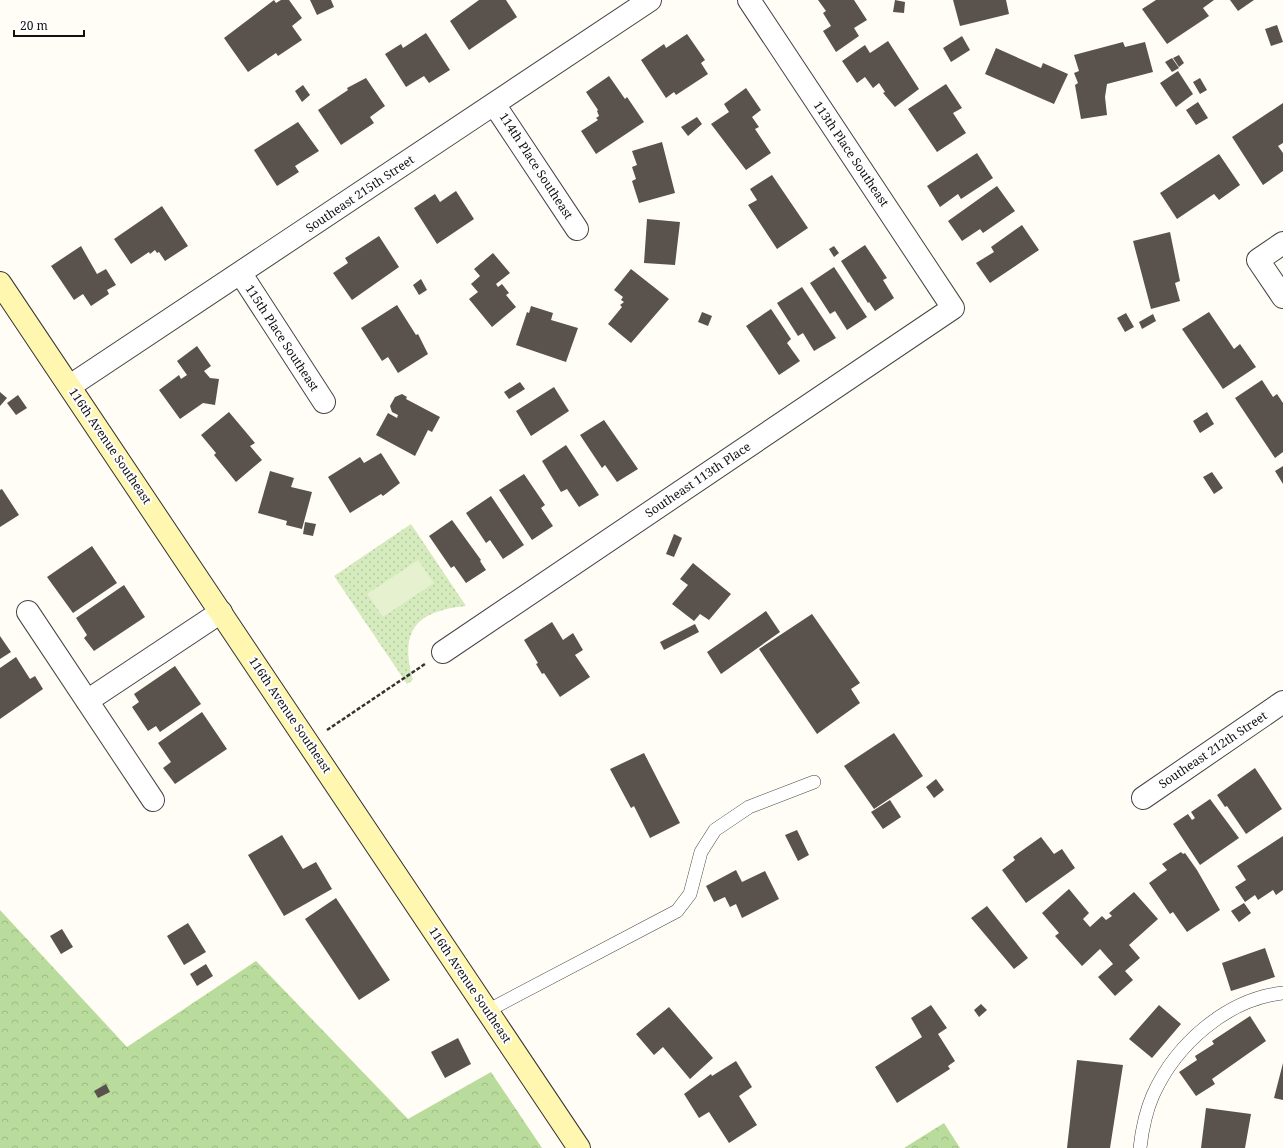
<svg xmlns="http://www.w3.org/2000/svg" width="1283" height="1148" font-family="'Noto Serif',serif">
<defs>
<pattern id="forest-crowns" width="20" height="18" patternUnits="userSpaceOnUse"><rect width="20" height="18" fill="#b9dc9c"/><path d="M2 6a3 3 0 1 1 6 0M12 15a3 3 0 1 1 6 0" fill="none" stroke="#9ebc85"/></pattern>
<pattern id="park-dots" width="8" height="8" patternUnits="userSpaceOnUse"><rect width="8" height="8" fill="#d5ebbd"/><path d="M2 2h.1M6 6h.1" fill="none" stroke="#b6c8a1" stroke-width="1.8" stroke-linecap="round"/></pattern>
</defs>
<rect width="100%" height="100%" fill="#fffdf5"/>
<!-- forest -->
<path fill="url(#forest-crowns)" d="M0,910L127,1047L256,961L408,1119L491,1072L542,1148H0Z
M944,1123L960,1148H904Z"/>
<!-- park -->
<path fill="url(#park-dots)" d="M411,524L466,606C416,611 399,630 413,680L407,684L334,576Z"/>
<!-- pitch -->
<path fill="#e6f2cf" d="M418,560L434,583L383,617L367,594Z"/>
<!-- building -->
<path fill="#5a524d" d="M274,0L276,3L281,0H289L302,18L292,26L302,40L278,56L276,53L248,72L224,38Z
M310,0H331L334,7L317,15Z
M479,0H506L517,17L469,50L450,21Z
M818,0H854L867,20L854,28L859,36L836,52L823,31L831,26L823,13L826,11Z
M895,0L905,2L904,13L893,12Z
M953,0H1006L1009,14L960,26Z
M1156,0H1214L1203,8L1209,16L1167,44L1142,9Z
M1230,0H1254L1238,11Z
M1277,25L1283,42L1271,46L1265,29Z
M426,33L450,70L429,83L424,76L406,87L385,54L401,44L403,48Z
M687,34L705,60L701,63L708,74L676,95L674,92L666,98L641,60L664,44L666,48Z
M962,36L970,50L951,62L943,48Z
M888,41L919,89L895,107L883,93L885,92L879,83L873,88L865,77L857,83L842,61L865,45L870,53Z
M1123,42L1125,47L1145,42L1153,72L1107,84L1105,97L1107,115L1081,119L1075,85L1078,83L1074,73L1079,71L1074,55Z
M996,48L1041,68L1043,63L1068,74L1054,104L985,74Z
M1179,55L1184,63L1179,67L1173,58Z
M1172,58L1179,68L1172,72L1165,62Z
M1178,71L1193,94L1176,107L1160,83Z
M609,76L625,99L627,97L644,122L596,154L581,131L598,120L596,118L599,116L597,111L598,110L586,92Z
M366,78L385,106L370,117L374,123L341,145L318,110L348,90L347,88Z
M1200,78L1207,90L1200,94L1193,82Z
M946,84L962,108L953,113L966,133L937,152L908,109Z
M303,85L310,95L302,102L295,91Z
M746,88L761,110L752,117L759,127L755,129L771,153L746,170L711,124L729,112L724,104Z
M1198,102L1208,118L1196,125L1186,110Z
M1283,103V143L1278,146L1283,153V171L1263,185L1232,137Z
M697,117L702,124L688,136L681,127Z
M298,122L319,151L295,166L299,172L277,186L254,150Z
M662,142L675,193L639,203L632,181L636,179L632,167L637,165L632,151Z
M977,153L993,178L961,199L958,194L940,207L927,186Z
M1219,154L1240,185L1219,200L1214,194L1177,219L1160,193Z
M772,175L808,228L777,249L748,205L757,200L750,189Z
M997,186L1015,211L983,233L980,229L962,241L948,221Z
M456,191L474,219L437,244L414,208L435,194L440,202Z
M162,206L188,246L165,261L159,252L157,253L155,250L150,254L149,252L131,264L114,239Z
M647,219L680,222L675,265L644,263Z
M1022,225L1039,250L990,283L976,263L994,252L991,247Z
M1170,232L1180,281L1175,283L1180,301L1151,309L1133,241Z
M379,236L399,267L352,300L333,273L348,263L345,258Z
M865,245L887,278L883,280L894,298L875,311L869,302L868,303L841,261Z
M81,246L97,274L106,269L116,285L107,290L109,294L91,306L83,294L74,300L51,266Z
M834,246L839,253L834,257L829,249Z
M493,253L510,273L496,284L498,287L502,284L509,293L506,295L516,307L492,327L469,299L478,292L471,284L480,276L474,269Z
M834,267L867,317L847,330L835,311L830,314L810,283Z
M631,269L669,299L631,343L608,324L622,307L620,305L624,302L621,300L623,297L614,290Z
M421,279L427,290L419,295L413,285Z
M802,287L836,338L814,351L803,333L798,336L777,303Z
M397,305L416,335L418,334L428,354L398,373L388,357L382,361L361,328Z
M531,306L553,313L551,320L578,328L566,362L516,345L527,312L529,313Z
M771,309L791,339L787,343L800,361L779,375L746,326Z
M702,312L712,316L708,326L698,322Z
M1209,312L1234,349L1240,344L1256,367L1223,389L1182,329Z
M1126,313L1134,327L1125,332L1117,318Z
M1153,314L1156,321L1142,329L1139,322Z
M197,346L211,366L204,371L210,378L219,379L215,405L203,403L180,419L159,390L179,375L181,379L187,375L177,361Z
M1262,380L1273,397L1277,394L1283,403V452L1275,458L1235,398Z
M520,382L525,389L509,399L504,392Z
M554,387L569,411L531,436L516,411Z
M0,392L7,398L0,406Z
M402,394L407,397L406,399L440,417L432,432L428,430L415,456L376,435L388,413L397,418L398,415L392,412L390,406L395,397Z
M18,395L27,408L16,415L7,403Z
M229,412L255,443L250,446L262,460L236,482L214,455L216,453L201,435Z
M1207,412L1214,424L1200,433L1193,421Z
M604,420L638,469L617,482L605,465L602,468L580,435Z
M566,445L599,495L579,507L567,489L561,492L542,461Z
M381,453L400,483L383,496L381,494L350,513L328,477L360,457L364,463Z
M1283,466V484L1275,471Z
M270,471L294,478L291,487L312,492L302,529L286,525L287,521L258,513Z
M1212,472L1223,488L1214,494L1203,477Z
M524,474L545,505L541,508L553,526L532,540L499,490Z
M2,489L19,515L0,527V490Z
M491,496L524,545L503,559L490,540L486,543L466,513Z
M452,520L481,560L480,561L486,570L466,583L454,566L451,568L429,536Z
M305,522L316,524L313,536L303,534Z
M674,534L682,538L674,557L666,554Z
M92,546L117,583L73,613L47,577Z
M693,563L731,594L709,620L700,614L694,621L672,604L688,585L680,579Z
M124,585L145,617L94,651L84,638L87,635L76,618Z
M766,611L780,632L721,674L707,652Z
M812,614L860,683L851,689L860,703L817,734L759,649Z
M552,622L563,640L573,633L583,650L575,655L590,677L560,697L544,673L542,674L536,664L538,663L524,640Z
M695,624L699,632L664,650L660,642Z
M0,636L11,652L0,659Z
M16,657L30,679L35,676L43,689L0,719V668Z
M175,666L201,704L160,732L156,726L148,731L132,707L139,702L134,694Z
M202,712L227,749L175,784L163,768L171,762L158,743Z
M894,733L923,776L874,809L844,766Z
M644,753L680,823L650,838L634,806L631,808L610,769Z
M1255,768L1282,809L1246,834L1227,806L1225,807L1217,795Z
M936,779L944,790L934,798L926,787Z
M1210,799L1239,838L1200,865L1173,824L1188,814L1192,820L1195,818L1191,812Z
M890,800L901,817L883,829L871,812Z
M797,830L809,855L798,861L785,835Z
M282,835L303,869L316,862L332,889L284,916L248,855Z
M1283,836V890L1276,895L1273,890L1258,900L1255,895L1245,902L1235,887L1246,880L1237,866Z
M1041,837L1054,854L1062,849L1075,868L1026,903L1002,870L1015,860L1013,857Z
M1181,852L1183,854L1185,853L1197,870L1220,910L1187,932L1173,912L1170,914L1149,883L1167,870L1162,864Z
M736,870L742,882L765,871L779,899L742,918L736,904L730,907L725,897L714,902L706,886Z
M1069,889L1089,913L1083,919L1090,927L1102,916L1106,920L1112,916L1109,913L1134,892L1158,919L1129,945L1140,958L1125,971L1133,980L1115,996L1098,977L1113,964L1100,949L1082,966L1055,936L1059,933L1042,913Z
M336,898L390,980L359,1000L305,919Z
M1244,903L1251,913L1239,922L1231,911Z
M987,906L1028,958L1014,969L971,918Z
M188,923L206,952L184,965L167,936Z
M62,929L73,947L61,954L50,936Z
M1265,948L1275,977L1231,991L1222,963Z
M206,964L213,976L197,986L190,974Z
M981,1004L987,1010L979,1017L974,1010Z
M931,1005L947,1028L938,1034L955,1061L948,1066L950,1069L897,1103L875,1067L922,1037L911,1018Z
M1159,1005L1181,1024L1152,1058L1129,1039Z
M669,1007L713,1058L690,1079L663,1047L654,1055L636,1034Z
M1250,1016L1266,1041L1212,1079L1215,1084L1196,1096L1179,1072L1197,1060L1195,1056L1214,1044L1212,1041Z
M458,1038L471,1064L445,1078L431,1052Z
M1077,1060L1123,1065L1110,1148H1067Z
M736,1061L752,1087L739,1096L757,1125L729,1143L709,1112L699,1118L684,1094L711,1074L712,1076Z
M1283,1063V1100L1274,1098Z
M106,1084L110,1092L98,1098L94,1091Z
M1206,1108L1251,1114L1245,1148H1201Z"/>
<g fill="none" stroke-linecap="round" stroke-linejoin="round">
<defs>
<path id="lane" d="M487,1011L677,911L690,894L701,852L715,830L749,807L814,782
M1140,1148C1142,1130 1146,1111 1153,1095C1176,1044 1227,999 1283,993"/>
<path id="street" d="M494,104L577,229
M1283,243L1258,260L1283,297
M241,274L324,402
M70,386L650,0
M28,612L153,800
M443,652L953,308L749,0
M87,701L221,612
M1143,798L1283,702"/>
<path id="secondary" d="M0,283L579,1148"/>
</defs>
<!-- lane casing -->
<use href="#lane" stroke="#444" stroke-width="14"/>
<!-- street casing -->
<use href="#street" stroke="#444" stroke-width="24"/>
<!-- secondary casing -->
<use href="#secondary" stroke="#333" stroke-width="24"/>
<!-- path -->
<path stroke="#333" stroke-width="2.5" stroke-dasharray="4 2" stroke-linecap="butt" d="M327,730L425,664"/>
<!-- lane -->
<use href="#lane" stroke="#fff" stroke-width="13"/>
<!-- street -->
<use href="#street" stroke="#fff" stroke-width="22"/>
<!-- secondary -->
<use href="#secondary" stroke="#fff6b0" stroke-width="22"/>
</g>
<g text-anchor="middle" stroke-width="4" stroke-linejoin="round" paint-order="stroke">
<!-- street labels -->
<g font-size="12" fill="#111" stroke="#fff">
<text transform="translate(851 154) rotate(56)" y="4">113th Place Southeast</text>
<text transform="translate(536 166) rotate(57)" y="4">114th Place Southeast</text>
<text transform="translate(360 194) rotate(-34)" y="4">Southeast 215th Street</text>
<text transform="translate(282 338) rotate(57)" y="4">115th Place Southeast</text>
<text transform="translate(110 446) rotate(56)" y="4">116th Avenue Southeast</text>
<text transform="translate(698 480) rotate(-34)" y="4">Southeast 113th Place</text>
<text transform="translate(290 715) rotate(56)" y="4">116th Avenue Southeast</text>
<text transform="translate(1213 750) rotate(-34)" y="4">Southeast 212th Street</text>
<text transform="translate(470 985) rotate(56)" y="4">116th Avenue Southeast</text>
</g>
</g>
<!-- scale -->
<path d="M14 30v6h70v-6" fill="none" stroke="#111111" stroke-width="2"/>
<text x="20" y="30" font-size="12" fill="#111111" stroke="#ffffff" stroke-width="3" paint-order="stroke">20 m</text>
</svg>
